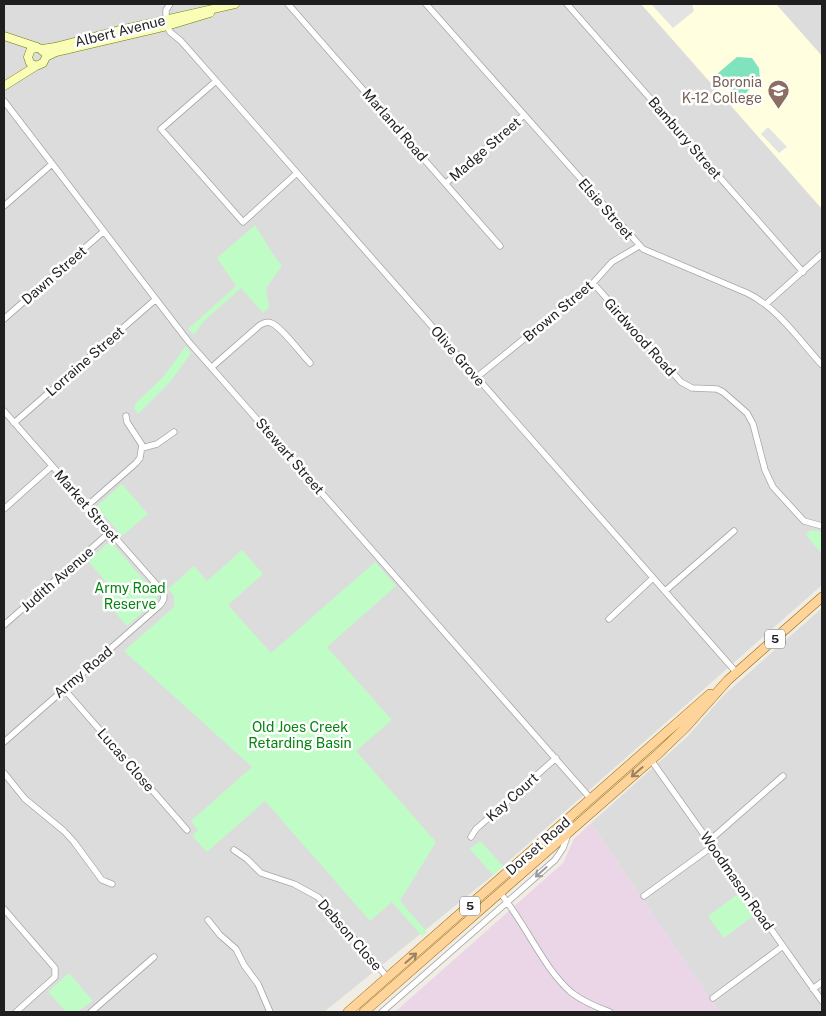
<svg xmlns="http://www.w3.org/2000/svg" width="826" height="1016" font-family="'Public Sans',sans-serif">
<rect width="100%" height="100%" fill="#f0ede5"/>
<!-- residential -->
<path fill="#dddcdc" d="M4,4H822V585L487,880L324,1012H4Z
M822,608V1012H719L591,823L687,737L723,696Z"/>
<!-- industrial -->
<path fill="#ead6e6" d="M591,823L719,1012H395L563,863L574,839Z"/>
<!-- education -->
<path fill="#ffffdf" d="M641,4H776L822,56V209Z"/>
<!-- park -->
<path fill="#c0fcc5" d="M255,225L273,254L282,266L266,288L269,308L263,313L241,288L204,321L194,335L188,329L236,286L217,258Z
M186,346L191,353L170,382L138,414L134,408L136,403L164,376Z
M122,484L148,514L122,536L98,508V505Z
M810,530L822,532V554L806,535Z
M110,541L158,596L157,600L127,626L102,598L112,589L88,561Z
M242,550L263,574L228,605L271,653L375,562L396,586L327,647L392,720L356,751L436,842L400,901L427,932L422,936L392,902L370,921L265,801L207,852L192,836L198,830L191,821L252,767L124,651L174,607V596L168,589L194,566L207,581Z
M480,841L503,866L493,875L470,849Z
M738,894L753,916L724,938L708,916Z
M69,973L93,1001L77,1012H66L48,992Z"/>
<!-- pitch -->
<path fill="#7fe3bd" d="M737,57L752,58L759,68L760,79L739,100L717,74Z"/>
<!-- parking -->
<path fill="#e3e3e3" d="M651,4H692L694,11L673,28Z
M768,127L787,147L779,153L761,134Z"/>
<g fill="none" stroke-linecap="round" stroke-linejoin="round">
<defs>
<path id="street" d="M288,4L500,246
M426,4L643,249L747,293C777,307 800,341 822,365
M567,4L803,272
M166,20V10L170,4
M167,26L170,32L181,41L736,672
M216,81L161,129L243,222L297,173
M4,101L188,341L591,799
M446,183L524,115
M4,206L52,164
M593,283L681,382L692,388L717,389L723,392L747,413L753,424L765,470L773,487L804,521L822,526
M766,304L822,254
M4,319L104,231
M212,367L260,325C264,323 267,321 271,323C281,326 302,355 310,363
M477,377L593,283L612,262L639,246
M4,411L163,592C165,598 164,601 159,606L4,742
M14,423L156,299
M142,448L157,444L174,432
M87,506L136,463L140,458L142,445L127,422L126,416
M4,509L52,466
M665,591L734,531
M609,619L653,578
M4,625L110,532
M64,689L187,830
M651,760L822,1001
M4,773L25,799L64,831L74,842L102,880L112,884
M471,837L476,829L556,758
M709,841L783,776
M234,850L247,859L261,873L294,884L318,897L388,978
M500,893C525,922 544,970 572,993C584,1002 596,1007 610,1012
M644,896L713,846
M4,909L55,968V977L16,1012
M208,920L220,935L236,949L244,965L258,984L270,1012
M813,989L822,982
M713,998L783,946
M91,1012L154,957
M382,1012L555,860L563,848L568,834"/>
<path id="secondary" d="M4,36L37,47
M42,49L55,47L116,31L235,4
M46,57L56,52L167,26L210,13
M4,86L36,66L43,63L46,57V54L39,48L31,49L28,57L30,63L36,66"/>
<path id="primary" d="M348,1012L710,694
M364,1012L658,754L686,727L728,680L822,597"/>
</defs>
<!-- street casing -->
<use href="#street" stroke="#a6a6a6" stroke-width="7"/>
<!-- secondary casing -->
<use href="#secondary" stroke="#6e7c00" stroke-width="9"/>
<!-- primary casing -->
<use href="#primary" stroke="#9a6800" stroke-width="10"/>
<!-- street -->
<use href="#street" stroke="#fff" stroke-width="5.5"/>
<!-- secondary -->
<use href="#secondary" stroke="#f9fdb6" stroke-width="8"/>
<!-- primary -->
<use href="#primary" stroke="#ffd49b" stroke-width="9"/>
</g>
<!-- one-way arrows -->
<defs><path id="oneway-shaft" d="M-6 0H5M1.5-3L5.5 0L1.5 3" fill="none" stroke-width="1.6" stroke-linecap="round" stroke-linejoin="round" transform="scale(1.25)"/></defs>
<g stroke="#9a8363">
<use href="#oneway-shaft" transform="translate(637 772) rotate(139)"/>
<use href="#oneway-shaft" transform="translate(411 958) rotate(-41)"/>
</g>
<use stroke="#9a9a9a" href="#oneway-shaft" transform="translate(541 872) rotate(138)"/>
<!-- icons -->
<defs>
<symbol id="school-pin" viewBox="-11 -11 22 30"><path d="M0 17L-7.5 6A9.5 9.5 0 1 1 7.5 6Z" fill="#8d6e63" stroke="#fff"/><path d="M0-5L7-2L0 1L-7-2ZM-4 1L0 2.5L4 1V4Q0 6-4 4Z" fill="#fff"/></symbol>
</defs>
<g fill-rule="evenodd">
<use href="#school-pin" x="766" y="78" width="25" height="34"/>
</g>
<g text-anchor="middle" stroke-width="5" stroke-linejoin="round" paint-order="stroke">
<!-- shield labels -->
<g fill="#fff" stroke="#626262" stroke-width="1">
<rect x="765" y="629.5" width="20" height="19" rx="4"/>
<rect x="460" y="896.5" width="20" height="19" rx="4"/>
</g>
<g font-size="12" font-weight="bold" fill="#1f1f1f">
<text x="775" y="643">5</text>
<text x="470" y="910">5</text>
</g>
<!-- street labels -->
<g font-size="14" fill="#1f1f1f" stroke="#fff">
<text transform="translate(120 31) rotate(-14)" y="5">Albert Avenue</text>
<text transform="translate(395 125) rotate(49)" y="5">Marland Road</text>
<text transform="translate(685 138) rotate(49)" y="5">Bambury Street</text>
<text transform="translate(485 149) rotate(-41)" y="5">Madge Street</text>
<text transform="translate(606 209) rotate(49)" y="5">Elsie Street</text>
<text transform="translate(54 275) rotate(-41)" y="5">Dawn Street</text>
<text transform="translate(558 311) rotate(-40)" y="5">Brown Street</text>
<text transform="translate(640 337) rotate(48)" y="5">Girdwood Road</text>
<text transform="translate(458 356) rotate(49)" y="5">Olive Grove</text>
<text transform="translate(85 361) rotate(-41)" y="5">Lorraine Street</text>
<text transform="translate(290 456) rotate(49)" y="5">Stewart Street</text>
<text transform="translate(87 506) rotate(49)" y="5">Market Street</text>
<text transform="translate(57 579) rotate(-41)" y="5">Judith Avenue</text>
<text transform="translate(83 672) rotate(-40)" y="5">Army Road</text>
<text transform="translate(126 760) rotate(49)" y="5">Lucas Close</text>
<text transform="translate(512 797) rotate(-42)" y="5">Kay Court</text>
<text transform="translate(538 846) rotate(-41)" y="5">Dorset Road</text>
<text transform="translate(737 881) rotate(55)" y="5">Woodmason Road</text>
<text transform="translate(350 935) rotate(49)" y="5">Debson Close</text>
</g>
<!-- education labels -->
<g font-size="14" fill="#785e54" stroke="#fff" text-anchor="end">
<text x="762" y="87">Boronia<tspan x="762" dy="16">K-12 College</tspan></text>
</g>
<!-- park labels -->
<g font-size="14" fill="#068411" stroke="#fff">
<text x="130" y="593">Army Road<tspan x="130" dy="16">Reserve</tspan></text>
<text x="300" y="732">Old Joes Creek<tspan x="300" dy="16">Retarding Basin</tspan></text>
</g>
</g>
<!-- border -->
<rect width="826" height="1016" fill="none" stroke="#1f1f1f" stroke-width="10"/>
</svg>
